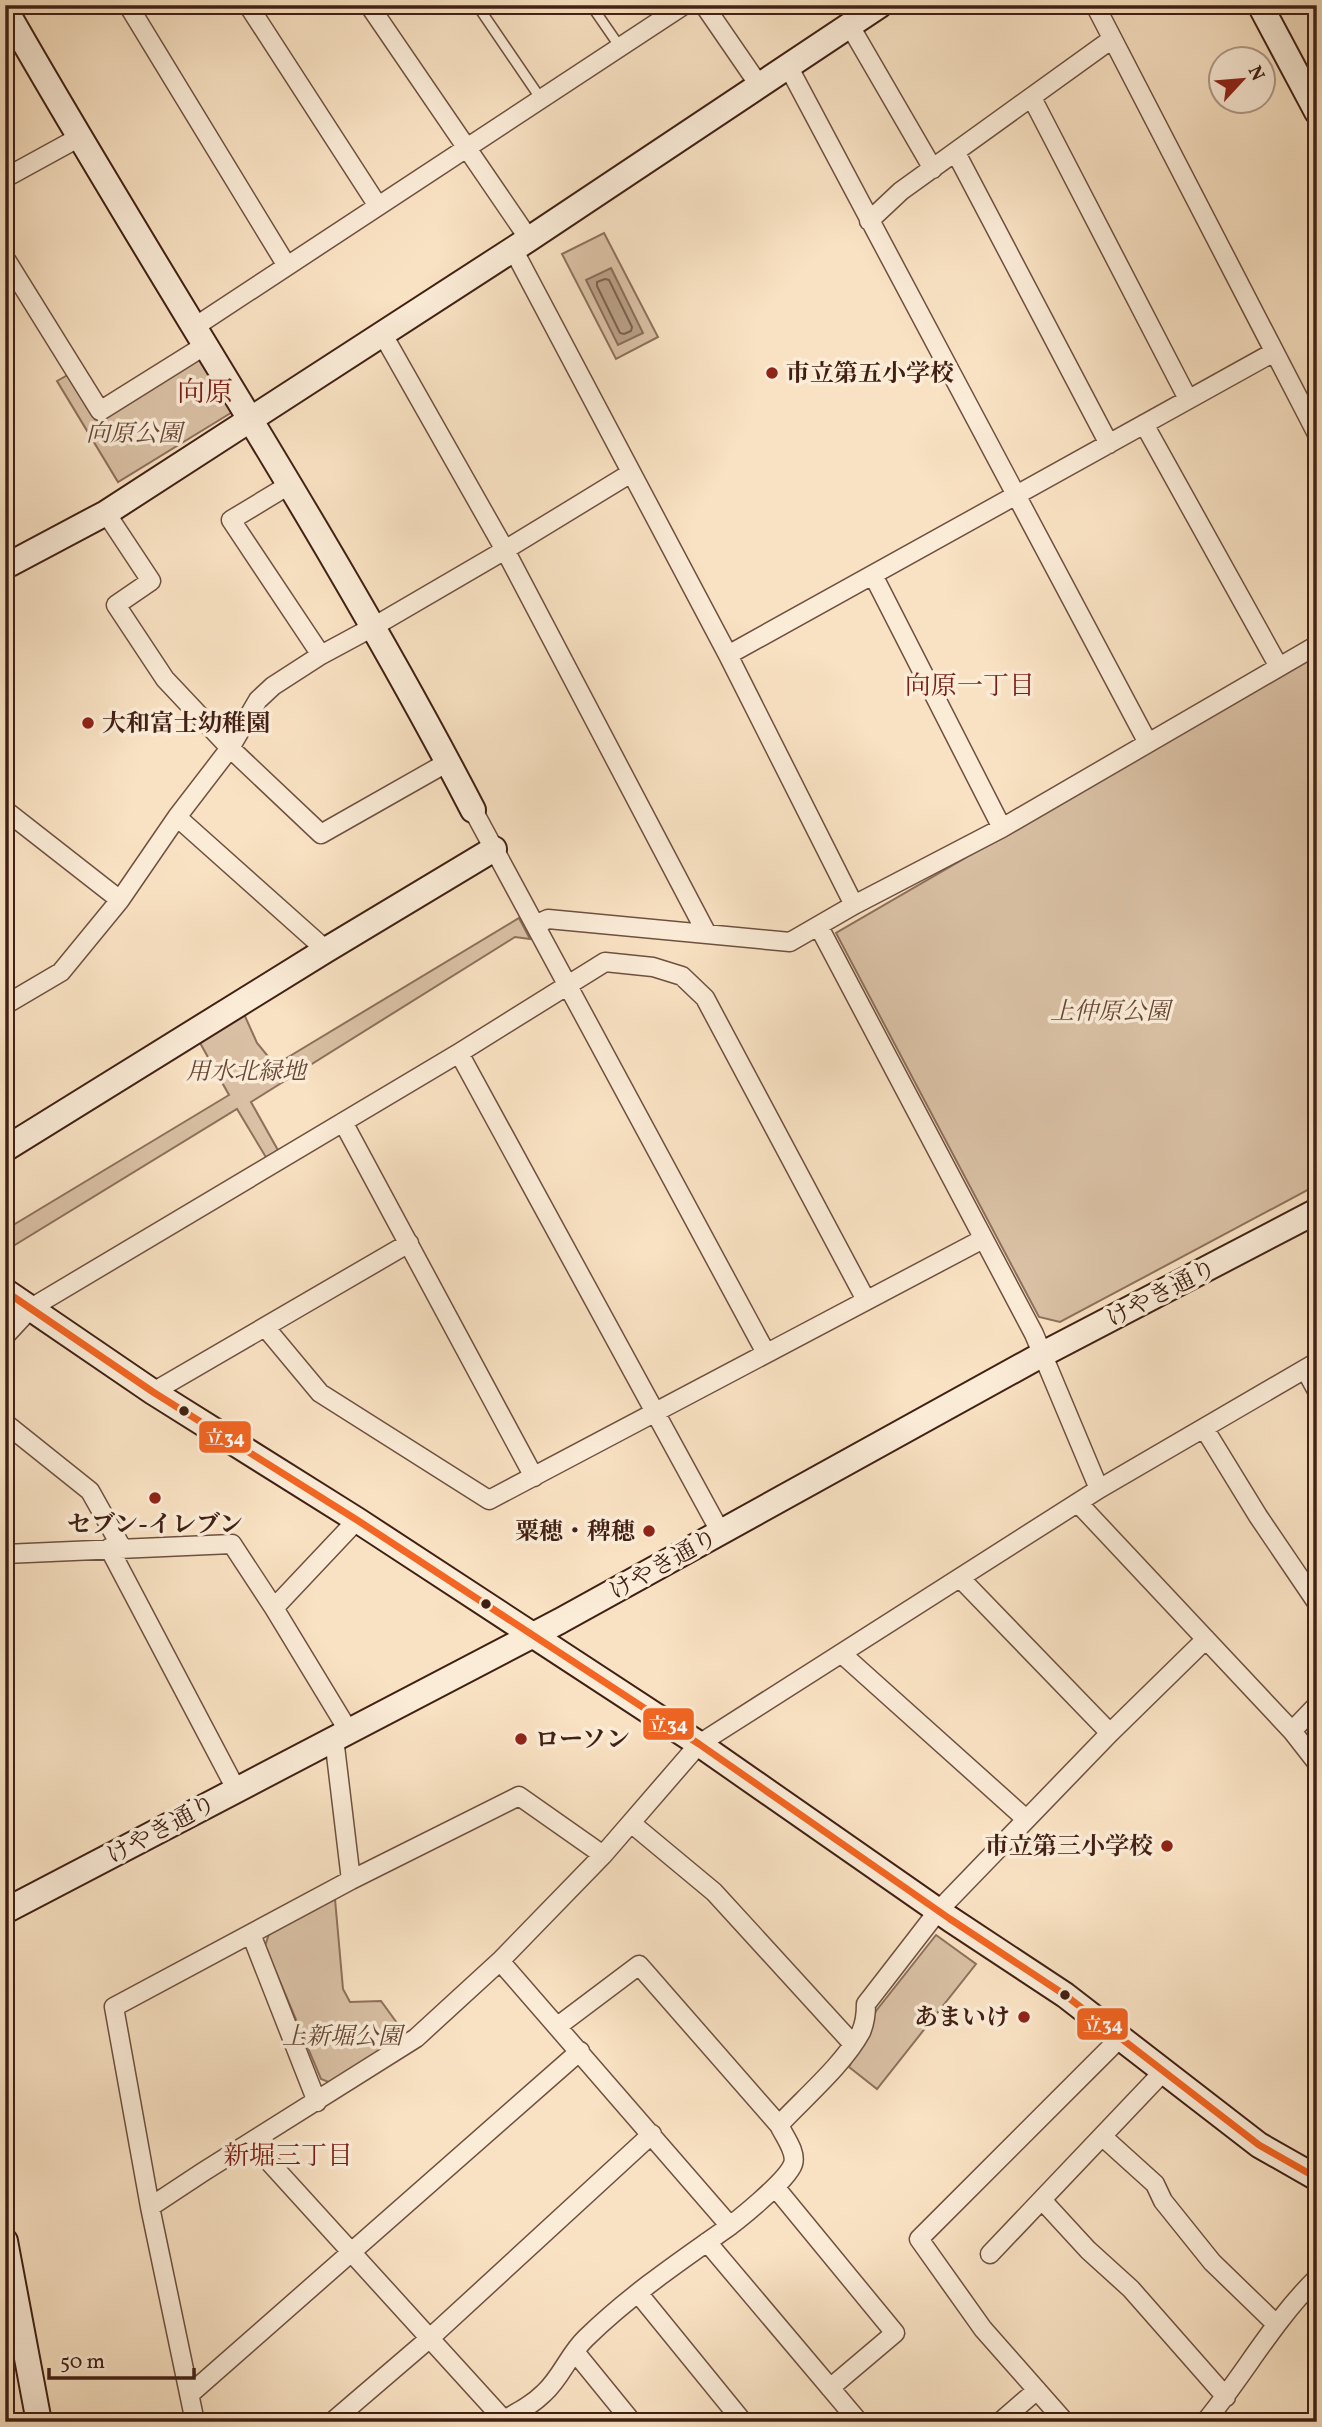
<svg xmlns="http://www.w3.org/2000/svg" width="1322" height="2427" font-family="Vollkorn,'Noto Serif JP',serif">
<rect width="100%" height="100%" fill="#f9e2c3"/>
<filter id="stains"><feTurbulence type="fractalNoise" baseFrequency=".00286" numOctaves="4"/><feColorMatrix values="0 0 0 0 .2 0 0 0 0 .09 0 0 0 0 .02 0 0 0 .5 -.17"/></filter>
<radialGradient id="worn" r=".72"><stop offset=".6" stop-color="#630" stop-opacity="0"/><stop offset="1" stop-color="#630" stop-opacity=".3"/></radialGradient>
<!-- green -->
<path fill="#dac1a5" stroke="#8e705c" stroke-width="2" d="M604,233L658,337L616,359L562,254Z
M200,354L234,411L118,482L57,381L73,372L100,413Z
M1317,654V1185L1060,1322L1039,1317L836,933Z
M519,918L530,939L515,937L251,1102L279,1152L267,1159L237,1109L5,1251V1230L229,1095L199,1041L244,1014L257,1043L275,1065Z
M335,1899L343,1989L350,2002L381,2001L405,2034L394,2043L331,2083L321,2079L265,1946L269,1934Z
M936,1935L976,1964L877,2089L849,2067L876,2011Z"/>
<!-- water -->
<path fill="#baa088" stroke="#8a6d5a" stroke-width="2" d="M611,268L643,333L618,345L586,280Z"/>
<g fill="none" stroke-linecap="round" stroke-linejoin="round">
<!-- shore -->
<path stroke="#7e604e" stroke-width="2" d="M605,279L609,280L632,327L631,331L624,334L620,333L597,286V282Z"/>
<defs>
<path id="lane" d="M477,5L541,99
M591,5L620,47"/>
<path id="street" d="M128,5L287,266
M248,5L378,206
M369,5L529,239
M704,5L759,85
M1095,5L1317,434
M850,26L933,169
M788,66L1148,743
M1032,98L1188,399
M956,153L1109,444
M5,178L78,138
M869,221L901,191L1112,39
M513,249L728,655L854,905
M5,258L100,411L204,346
M193,328L684,5
M382,333L505,550L707,934
M1144,424L1279,667
M289,485L231,520L321,655
M106,513L151,581L116,605L165,679L230,748L321,834L448,762
M873,575L1002,828
M728,655L1274,352
M5,810L120,900
M473,810L766,1353
M177,817L326,950
M535,925L548,919L790,942L854,905L1002,828L1317,645
M819,927L1034,1334L1099,1489
M5,1005L61,972L120,900L177,817L230,748L258,700L273,686L321,655L373,627L505,550L631,473
M459,1053L721,1533
M343,1122L534,1477
M265,1327L320,1393L489,1500L983,1239
M5,1336L31,1308L459,1053L605,962L653,967L682,976L705,998L866,1300
M1305,1369L1317,1391
M153,1392L409,1243
M5,1423L90,1491L122,1548
M1204,1428L1258,1516L1317,1603
M1079,1504L1292,1731L1317,1763
M109,1548L236,1789
M5,1554L232,1544L274,1608
M961,1579L1110,1733
M842,1654L1026,1819
M348,1730L274,1608L357,1520
M1292,1731L1317,1705
M334,1738L351,1880
M631,1823L714,1892L852,2043
M251,1934L317,2102
M500,1961L730,2226
M558,2026L639,1965L779,2125
M1103,2137L1155,2184L1163,2201L1212,2262L1276,2324
M252,2143L504,2420
M775,2187L895,2333L830,2388
M1042,2200L1088,2250L1131,2289L1226,2397
M150,2207L203,2172L416,2038L500,1961L603,1855L699,1744L1099,1489L1317,1362
M707,2242L859,2422
M990,2254L1163,2072
M638,2293L743,2422
M575,2352L632,2422
M190,2394L580,2051
M195,2422L150,2207L114,2007L351,1880L519,1796L603,1855
M332,2422L430,2338L652,2134
M500,2422C516,2413 531,2406 544,2393C561,2378 569,2354 586,2338C627,2298 673,2266 720,2233C736,2222 787,2181 793,2164C797,2152 784,2136 779,2125C805,2097 843,2065 861,2032C865,2023 866,2014 866,2004L938,1911L1110,1733L1206,1639
M1000,2422L1037,2390
M1065,2422L983,2329L919,2239L1120,2038
M1205,2422C1244,2375 1273,2321 1317,2278"/>
<path id="secondary" d="M1260,5L1317,112
M5,9C158,278 331,536 473,810
M10,564L106,513L529,239L880,5
M5,1149L326,950L494,849
M5,1291L153,1392L357,1520L699,1744L950,1919L1065,1995L1259,2145L1317,2178
M5,1911L560,1621L1043,1354L1317,1211
M5,2241L39,2422"/>
</defs>
<!-- lane casing -->
<use href="#lane" stroke="#6f5040" stroke-width="12"/>
<!-- street casing -->
<use href="#street" stroke="#6f5040" stroke-width="21"/>
<!-- secondary casing -->
<use href="#secondary" stroke="#412014" stroke-width="28"/>
<!-- lane -->
<use href="#lane" stroke="#fbecd8" stroke-width="9"/>
<!-- street -->
<use href="#street" stroke="#fbecd8" stroke-width="18"/>
<!-- secondary -->
<use href="#secondary" stroke="#fbecd8" stroke-width="24"/>
<defs>
<path id="bus-1" d="M5,1291L153,1392L357,1520L699,1744L950,1919L1065,1995L1259,2145L1317,2178"/>
</defs>
<!-- bus-1 casing -->
<use href="#bus-1" stroke="#fbecd8" stroke-width="12"/>
<!-- bus-1 -->
<use href="#bus-1" stroke="#f26522" stroke-width="7"/>
</g>
<!-- markers -->
<g fill="#8f2418" stroke="#fbecd8" stroke-width="2.5">
<circle cx="772" cy="373" r="7"/>
<circle cx="88" cy="723" r="7"/>
<circle cx="155" cy="1498" r="7"/>
<circle cx="649" cy="1531" r="7"/>
<circle cx="521" cy="1739" r="7"/>
<circle cx="1167" cy="1846" r="7"/>
<circle cx="1024" cy="2017" r="7"/>
</g>
<g fill="#412014" stroke="#fbecd8" stroke-width="2.5">
<circle cx="184" cy="1411" r="6"/>
<circle cx="486" cy="1604" r="6"/>
<circle cx="1065" cy="1995" r="6"/>
</g>
<g text-anchor="middle" stroke-width="7" stroke-linejoin="round" paint-order="stroke">
<!-- poi labels -->
<g font-size="24" font-weight="bold" fill="#412014" stroke="#fbecd8" text-anchor="start">
<text x="786" y="381">市立第五小学校</text>
<text x="102" y="731">大和富士幼稚園</text>
<text x="155" y="1532" text-anchor="middle">セブン-イレブン</text>
<text x="635" y="1539" text-anchor="end">粟穂・稗穂</text>
<text x="535" y="1747">ローソン</text>
<text x="1153" y="1854" text-anchor="end">市立第三小学校</text>
<text x="1010" y="2025" text-anchor="end">あまいけ</text>
</g>
<!-- park labels -->
<g font-size="24" font-style="italic" fill="#674838" stroke="#fbecd8">
<text x="134" y="441">向原公園</text>
<text x="1110" y="1019">上仲原公園</text>
<text x="246" y="1079">用水北緑地</text>
<text x="342" y="2044">上新堀公園</text>
</g>
<!-- street labels -->
<g font-size="24" fill="#412014" stroke="#fbecd8">
<text transform="translate(1161 1293) rotate(-27)" y="8">けやき通り</text>
<text transform="translate(663 1564) rotate(-29)" y="8">けやき通り</text>
<text transform="translate(161 1829) rotate(-28)" y="8">けやき通り</text>
</g>
<!-- neighbourhood labels -->
<g font-size="26" fill="#7a1f14" stroke="#fbecd8">
<text x="970" y="694">向原一丁目</text>
<text x="288" y="2164">新堀三丁目</text>
</g>
<!-- quarter labels -->
<g font-size="28" fill="#7a1f14" stroke="#fbecd8">
<text x="205" y="401">向原</text>
</g>
</g>
<g stroke="#fbecd8" stroke-width="2.5">
<rect x="198" y="1420" width="54" height="34" rx="7" fill="#f26522"/>
<rect x="642" y="1707" width="53" height="34" rx="7" fill="#f26522"/>
<rect x="1076" y="2007" width="53" height="34" rx="7" fill="#f26522"/>
</g>
<g font-size="19" text-anchor="middle" font-weight="bold" fill="#fff">
<text x="225" y="1444">立34</text>
<text x="668" y="1731">立34</text>
<text x="1103" y="2031">立34</text>
</g>
<!-- margin -->
<rect width="1322" height="2427" fill="none" stroke="#f9e2c3" stroke-width="28"/>
<rect x="7" y="7" width="1308" height="2413" fill="none" stroke="#412014" stroke-width="3.5"/>
<rect x="14" y="14" width="1294" height="2399" fill="none" stroke="#412014" stroke-width="2"/>
<!-- north arrow -->
<g transform="translate(1242 80) rotate(64)"><circle r="33" fill="#fbecd8" stroke="#b19a8a" stroke-width="2"/>
<path d="M0-5L12 26L0 18L-12 26Z" fill="#8f2418"/>
<text y="-10" font-size="19" font-weight="bold" text-anchor="middle" fill="#412014">N</text>
</g>
<!-- scale -->
<path d="M49 2368v10h145v-10" fill="none" stroke="#412014" stroke-width="3.5"/>
<text x="60" y="2368" font-size="21" fill="#412014" stroke="#fbecd8" stroke-width="5" paint-order="stroke">50 m</text>
<rect width="100%" height="100%" filter="url(#stains)"/>
<rect width="100%" height="100%" fill="url(#worn)"/>
</svg>
